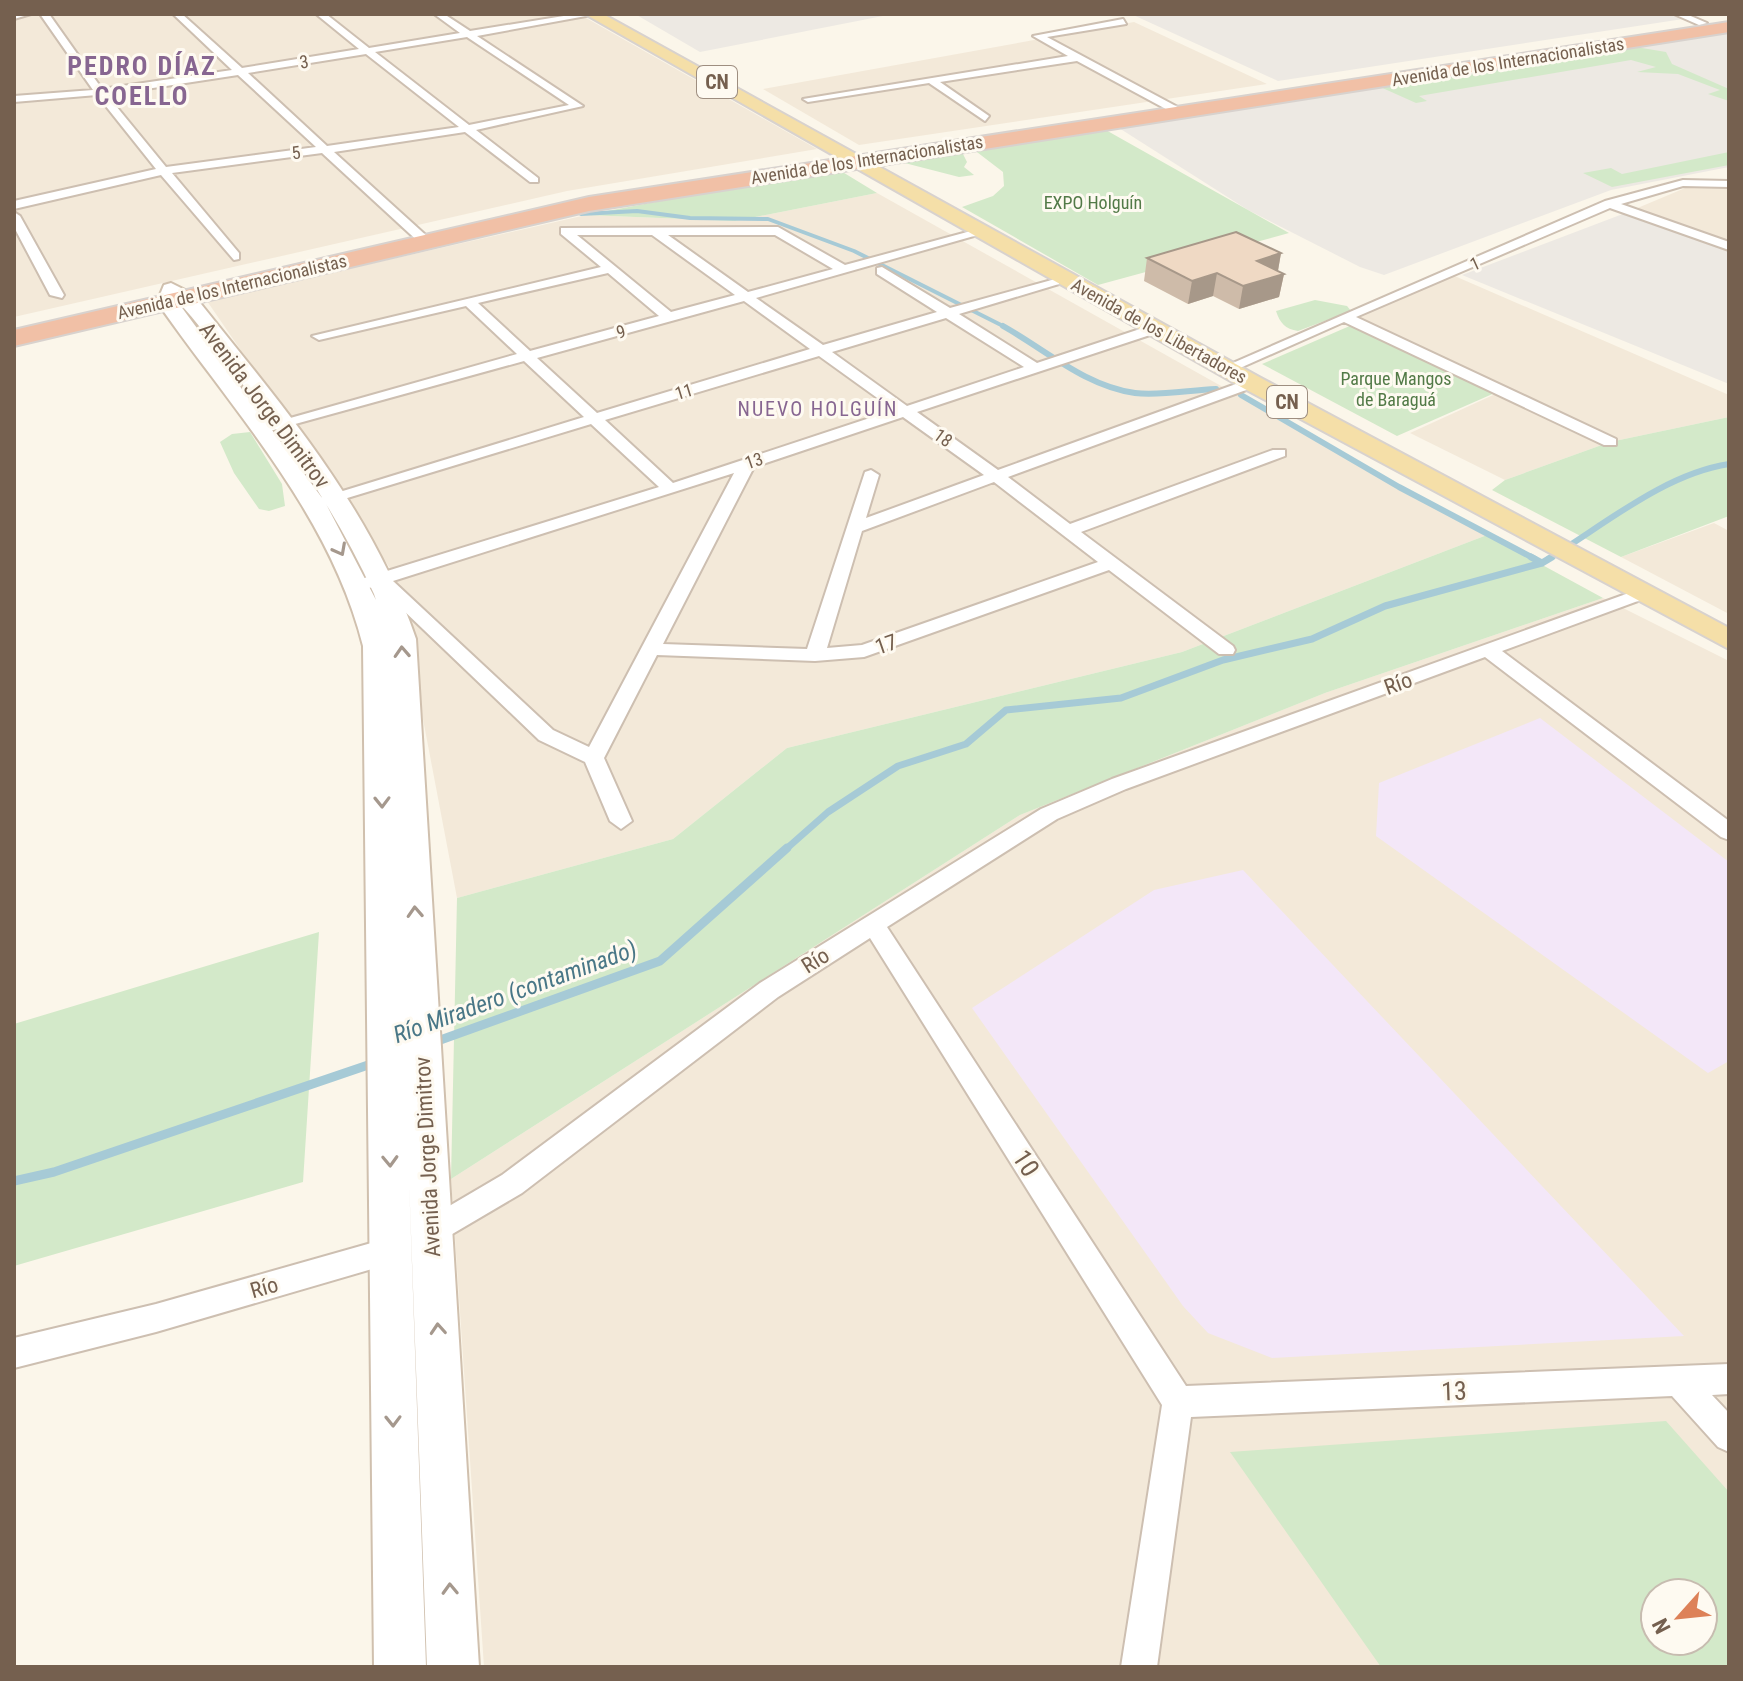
<svg xmlns="http://www.w3.org/2000/svg" width="1743" height="1681" font-family="'Roboto Condensed',sans-serif">
<rect width="100%" height="100%" fill="#fbf6ea"/>
<!-- residential -->
<path fill="#f3e9d9" fill-rule="evenodd" d="M14,14H579L817,149L567,191L14,317Z
M1134,22L1267,84L859,145L763,89Z
M1690,186H1729V248L1628,212Z
M877,193L1487,535L1182,652L787,748L673,839L457,898L396,577L207,301L586,215L735,221Z
M1450,274L1729,395V417L1610,442L1505,480L1410,433L1502,391L1346,318Z
M1714,523L1729,531V614L1621,557Z
M1603,598L1729,661V1667H484L451,1179L1020,815L1325,693ZM1655,1593H1703V1641H1655Z"/>
<!-- industrial -->
<path fill="#ede9e3" d="M635,14H893L700,52Z
M1131,14H1716L1278,81Z
M1729,29V167L1611,190L1384,275L1360,267L1248,210L1119,128Z
M1628,212L1729,248V384L1462,275Z"/>
<!-- education -->
<path fill="#f3e7f8" d="M1540,718L1729,862V1061L1708,1073L1376,836L1379,783Z
M1243,870L1684,1336L1272,1358L1208,1333L1183,1306L972,1008L1154,890Z"/>
<!-- green -->
<path fill="#d3e9c9" fill-rule="evenodd" d="M1630,46L1666,52L1672,64L1729,89V101L1708,94L1720,90L1678,74L1637,72L1656,67L1631,60L1419,96L1427,101L1416,103L1378,86Z
M1104,129L1289,233L1098,285L962,207L993,196L1004,186L1003,172L973,149Z
M961,150L967,162L964,167L974,175L959,177L893,160Z
M1729,152V165L1612,187L1583,173L1611,168L1622,174Z
M836,168L877,193L735,221L586,215Z
M1315,300L1347,306L1351,311L1298,331C1285,329 1280,323 1276,311Z
M1352,325L1497,392L1397,436L1262,364Z
M1729,417V516L1621,557L1492,490L1505,480L1610,442Z
M250,432L282,484L285,506L269,511L259,509L234,473L220,442L232,434Z
M1487,535L1603,598L1325,693L1020,815L451,1179L457,898L673,839L787,748L1182,652Z
M319,932L303,1182L14,1266V1024Z
M1666,1421L1729,1492V1667H1381L1230,1452ZM1655,1593H1703V1641H1655Z"/>
<g fill="none" stroke-linecap="round" stroke-linejoin="round">
<!-- stream-far3 -->
<path stroke="#a6cad6" stroke-width="4" d="M581,214L637,211L690,218L768,219L854,251L1007,328"/>
<!-- stream-far2 -->
<path stroke="#a6cad6" stroke-width="6" d="M1003,326C1046,350 1085,386 1135,393C1160,396 1190,390 1216,389
M1241,395L1399,487L1535,559
M1548,559C1604,525 1664,474 1729,464"/>
<!-- stream-far1 -->
<path stroke="#a6cad6" stroke-width="7" d="M1531,557L1542,563
M785,850L828,812L898,766L966,744L1006,710L1121,698L1223,660L1312,639L1385,606L1542,563L1552,557"/>
<!-- stream -->
<path stroke="#a6cad6" stroke-width="9" d="M432,1043L660,961L787,848
M14,1181L54,1172L374,1063"/>
<defs>
<path id="street" d="M14,14H31L14,19Z
M40,14H49L102,89L232,70L173,14H182L242,68L359,49L316,14H326L369,48L460,33L434,14H444L470,31L576,14H597L477,36L583,106L476,130L538,178V182H530L465,132L334,152L430,239V245H422L322,153L172,173L239,253V259L234,260L161,175L14,209V201L156,169L97,95L14,102V96L93,90ZM467,37L569,105L469,125L375,52ZM366,54L459,127L327,146L248,73ZM238,75L316,147L166,167L107,95Z
M1674,14H1686L1707,23L1699,25Z
M1123,19L1126,24L1047,37L1185,111V115H1177L1077,61L940,82L989,116L985,121L929,83L808,102L803,99L1068,56L1033,36Z
M1683,180L1729,181V187L1683,186L1621,204L1729,242V250L1610,208L1356,317L1616,439V445H1604L1344,322L1231,372L1219,369L1605,201Z
M14,212L20,216L64,295L62,298L50,295L14,227Z
M778,227L845,265L982,228L988,232L756,298L823,345L937,312L877,274V268L882,267L950,308L1059,278V284L959,314L1037,363L1143,328H1153V334L917,412L998,470L1247,380H1257V386L1008,477L1070,524L1273,450H1285V456L1081,532L1233,646L1235,650L1233,654H1219L1109,570L864,657L815,661L657,655L604,758L632,821L621,829L610,821L585,762L539,740L378,586L364,589L355,584L358,580L659,487L591,424L321,506L315,507L307,502L584,417L524,361L259,434L251,429L517,354L466,306L319,340L312,336L601,267L561,234V228ZM577,235H652L735,295L671,312ZM668,235H775L833,269L748,292ZM608,273L659,316L530,351L478,303ZM744,301L810,349L597,413L537,358ZM946,318L1024,367L907,406L832,352ZM819,356L894,410L673,483L605,420ZM903,417L984,475L866,518L879,475L871,470L865,472L807,649L663,644L754,467ZM734,473L589,747L553,730L393,581ZM994,482L1098,562L862,645L827,648L862,531Z
M1640,589L1649,594L1646,598L1502,651L1729,821V840L1721,837L1485,657L1126,789L1057,819L887,927L1186,1386L1729,1364V1394L1712,1395L1729,1413V1452L1718,1447L1672,1396L1191,1417L1157,1667H1121L1162,1405L870,938L778,997L522,1193L437,1243L427,1247L417,1243L413,1234L417,1225L502,1175L760,983L1041,809L1112,779Z
M396,1236L406,1240L410,1249L406,1258L396,1262L156,1332L14,1368V1338L156,1304Z"/>
<path id="secondary" d="M171,283L193,294C279,402 371,506 416,639L479,1667H427L409,1179L426,1667H374L363,646C330,514 233,411 157,302L164,285ZM177,301C197,320 213,346 230,368C286,439 336,511 374,594L376,600L325,502Z"/>
<path id="primary" d="M585,14H603L1261,378L1729,628V649L1243,388Z"/>
<path id="highway" d="M1729,22V32L589,211L14,346V330L589,197Z"/>
</defs>
<!-- street casing -->
<use href="#street" stroke="#cdbfb1" stroke-width="4"/>
<!-- secondary casing -->
<use href="#secondary" stroke="#d0c0ae" stroke-width="4"/>
<!-- primary casing -->
<use href="#primary" stroke="#d8d2ce" stroke-width="4"/>
<!-- highway casing -->
<use href="#highway" stroke="#d8d2ce" stroke-width="4"/>
<!-- street -->
<use href="#street" fill="#fff" fill-rule="evenodd"/>
<!-- secondary -->
<use href="#secondary" fill="#fff" fill-rule="evenodd"/>
<!-- primary -->
<use href="#primary" fill="#f5dfa8" fill-rule="evenodd"/>
<!-- highway -->
<use href="#highway" fill="#f1c0a6" fill-rule="evenodd"/>
</g>
<!-- wall -->
<path fill="#cebba9" d="M1281,253L1278,271L1284,274L1279,297L1239,309L1213,296L1188,304L1144,281L1147,258Z"/>
<!-- shaded-wall -->
<path fill="#a79889" d="M1281,253L1277,276L1257,261Z
M1217,273L1213,296L1188,304L1192,281Z
M1284,274L1279,297L1239,309L1243,286Z"/>
<!-- building -->
<path fill="#efd9c4" stroke="#a79889" stroke-width="2" d="M1236,232L1281,253L1257,261L1284,274L1243,286L1217,273L1192,281L1147,258Z"/>
<!-- one-way arrows -->
<defs><path id="oneway-chevron" d="M-2-3.5L2.5 0L-2 3.5" fill="none" stroke-width="1.6" stroke-linecap="round" stroke-linejoin="round" transform="scale(2)"/></defs>
<g stroke="#a5988d">
<use href="#oneway-chevron" transform="translate(340 550) rotate(62)"/>
<use href="#oneway-chevron" transform="translate(402 652) rotate(-93)"/>
<use href="#oneway-chevron" transform="translate(382 802) rotate(89)"/>
<use href="#oneway-chevron" transform="translate(415 912) rotate(-93)"/>
<use href="#oneway-chevron" transform="translate(390 1161) rotate(88)"/>
<use href="#oneway-chevron" transform="translate(438 1329) rotate(-94)"/>
<use href="#oneway-chevron" transform="translate(393 1421) rotate(89)"/>
<use href="#oneway-chevron" transform="translate(450 1589) rotate(-92)"/>
</g>
<g text-anchor="middle" stroke-width="6" stroke-linejoin="round" paint-order="stroke">
<!-- far-street labels -->
<g font-size="18" fill="#75604f" stroke="#fefaf1">
<text transform="translate(304 62) rotate(-10)" y="6">3</text>
<text transform="translate(1508 62) rotate(-9)" y="6">Avenida de los Internacionalistas</text>
<text transform="translate(296 153) rotate(-8)" y="6">5</text>
<text transform="translate(867 160) rotate(-9)" y="6">Avenida de los Internacionalistas</text>
<text transform="translate(1475 264) rotate(-24)" y="6">1</text>
<text transform="translate(232 287) rotate(-13)" y="6">Avenida de los Internacionalistas</text>
<text transform="translate(1159 331) rotate(29)" y="6">Avenida de los Libertadores</text>
<text transform="translate(621 332) rotate(-15)" y="6">9</text>
<text transform="translate(684 392) rotate(-17)" y="6">11</text>
<text transform="translate(943 438) rotate(36)" y="6">18</text>
<text transform="translate(754 461) rotate(-19)" y="6">13</text>
</g>
<!-- far-park labels -->
<g font-size="18" fill="#527a47" stroke="#fefaf1">
<text x="1093" y="209">EXPO Holguín</text>
<text x="1396" y="385">Parque Mangos<tspan x="1396" dy="21">de Baraguá</tspan></text>
</g>
<!-- shield labels -->
<g fill="#fefaf1" stroke="#9e8e80" stroke-width="2">
<rect x="697" y="66" width="40" height="32" rx="6"/>
<rect x="1267" y="386" width="40" height="32" rx="6"/>
</g>
<g font-size="20" font-weight="bold" fill="#75604f">
<text x="717" y="89">CN</text>
<text x="1287" y="409">CN</text>
</g>
<!-- far-neighbourhood labels -->
<g font-size="20" letter-spacing="2" fill="#876691" stroke="#fefaf1">
<text x="818" y="416">NUEVO HOLGUÍN</text>
</g>
<!-- street labels -->
<g font-size="22" fill="#75604f" stroke="#fefaf1">
<text transform="translate(265 405) rotate(53)" y="8">Avenida Jorge Dimitrov</text>
<text transform="translate(886 644) rotate(-19)" y="8">17</text>
<text transform="translate(1398 683) rotate(-20)" y="8">Río</text>
<text transform="translate(815 960) rotate(-32)" y="8">Río</text>
<text transform="translate(427 1157) rotate(-93)" y="8">Avenida Jorge Dimitrov</text>
<text transform="translate(264 1287) rotate(-16)" y="8">Río</text>
</g>
<!-- water labels -->
<g font-size="24" font-style="italic" fill="#497787" stroke="#fefaf1">
<text transform="translate(515 992) rotate(-20)" y="8">Río Miradero (contaminado)</text>
</g>
<!-- far-district labels -->
<g font-size="26" font-weight="bold" letter-spacing="2" fill="#876691" stroke="#fefaf1">
<text x="142" y="75">PEDRO DÍAZ<tspan x="142" dy="30">COELLO</tspan></text>
</g>
<!-- near-street labels -->
<g font-size="26" fill="#75604f" stroke="#fefaf1">
<text transform="translate(1026 1163) rotate(57)" y="9">10</text>
<text transform="translate(1454 1391) rotate(-2)" y="9">13</text>
</g>
</g>
<!-- border -->
<rect width="1743" height="1681" fill="none" stroke="#75604f" stroke-width="32"/>
<!-- north arrow -->
<g transform="translate(1679 1617) rotate(243)"><circle r="38" fill="#fefaf1" stroke="#c7bcb0" stroke-width="2"/>
<path d="M0-6L14 30L0 20L-14 30Z" fill="#dd8158"/>
<text y="-12" font-size="22" font-weight="bold" text-anchor="middle" fill="#75604f">N</text>
</g>
</svg>
